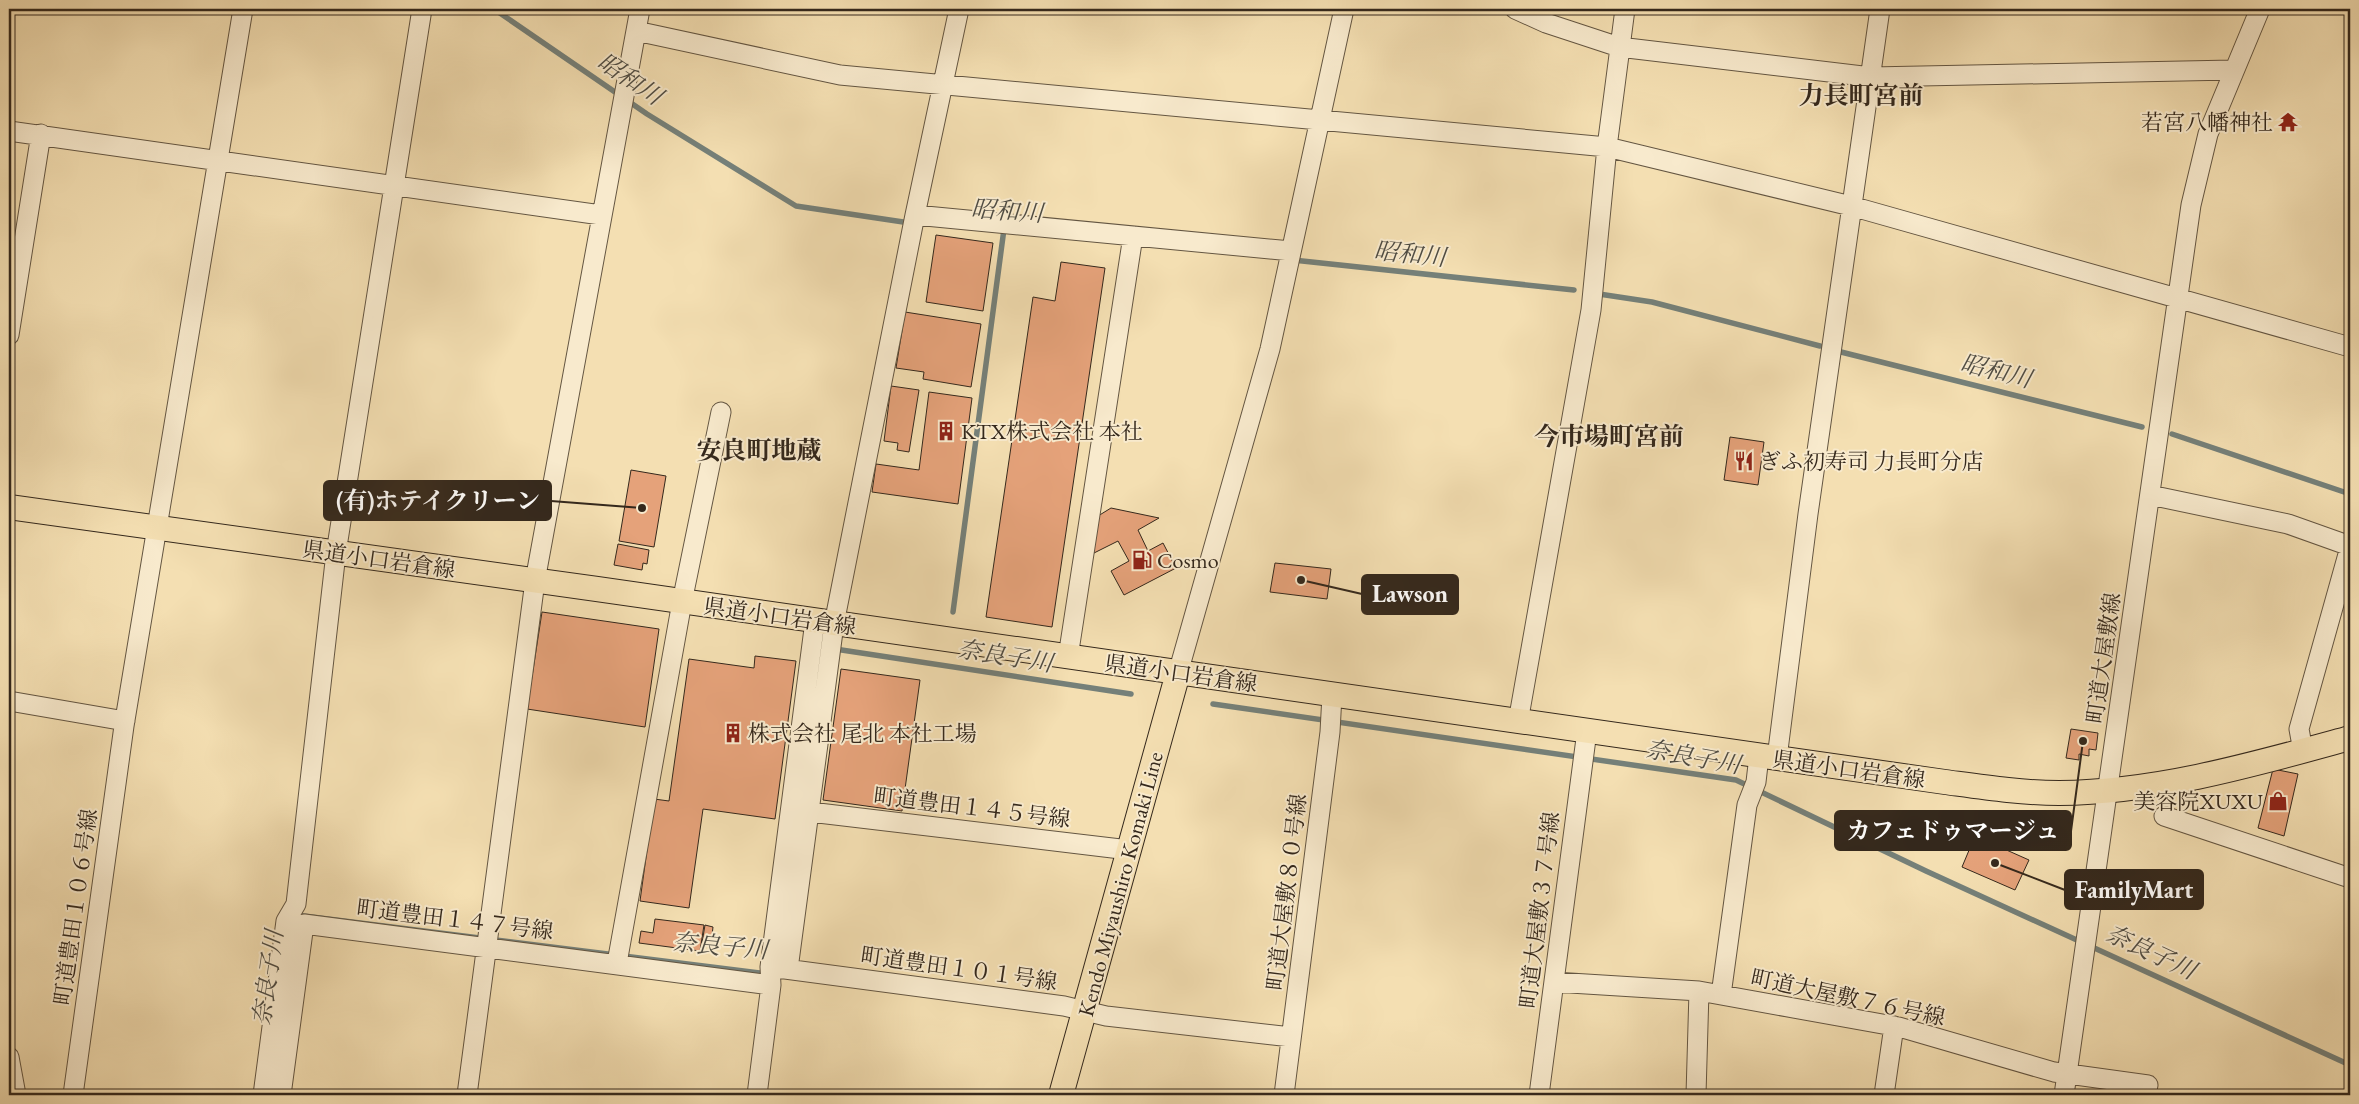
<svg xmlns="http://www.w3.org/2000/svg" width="2359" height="1104" font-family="'EB Garamond','Noto Serif JP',serif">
<rect width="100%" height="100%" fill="#f4dfb2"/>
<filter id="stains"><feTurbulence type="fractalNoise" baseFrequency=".004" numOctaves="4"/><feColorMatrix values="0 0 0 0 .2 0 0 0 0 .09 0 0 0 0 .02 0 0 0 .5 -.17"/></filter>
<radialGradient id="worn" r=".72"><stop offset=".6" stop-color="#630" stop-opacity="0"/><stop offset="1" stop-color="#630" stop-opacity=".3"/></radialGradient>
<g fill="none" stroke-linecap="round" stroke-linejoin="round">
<!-- stream -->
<path stroke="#758079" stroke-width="5.5" d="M494,9L647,114L796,206L910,223
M1293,260L1574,290
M1599,294L1652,302L1820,346
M1841,352L2142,427
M2172,434L2350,494
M953,612L1004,229
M835,649L1131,694
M1213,704L1736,780L1926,871L2350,1065
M296,915L768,974"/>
</g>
<!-- building -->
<path fill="#e5a27a" stroke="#34281c" d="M936,235L993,243L983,311L926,302Z
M1061,262L1105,268L1052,627L986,617L1033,297L1055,301Z
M905,312L981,324L971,387L923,379L924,372L896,368Z
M891,386L919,390L909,452L897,450L898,443L884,441Z
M929,392L972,398L958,504L872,492L876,464L919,470Z
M1730,437L1764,442L1758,485L1724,480Z
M631,470L666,476L654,547L619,541Z
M1111,508L1159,518L1138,530L1148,551L1163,543L1176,568L1124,595L1111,571L1129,561L1118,541L1092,554L1098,516Z
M618,544L649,550L647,564L643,563L642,570L614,565Z
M1275,563L1331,569L1327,599L1270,592Z
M542,612L659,629L645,727L527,709Z
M755,656L796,661L775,819L703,809L689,908L640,901L654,799L669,801L689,659L754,668Z
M841,669L920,680L902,811L823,800Z
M2071,729L2098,733L2096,750L2089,749V756L2079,754V760L2066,758Z
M2273,769L2298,774L2284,836L2258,828Z
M1975,836L2029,860L2015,890L1962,867Z
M655,919L704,925L700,951L639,943L641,931L653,933Z
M705,925L713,927L711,944L702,943Z"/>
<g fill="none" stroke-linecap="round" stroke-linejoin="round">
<defs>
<path id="minor" d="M1515,9L1546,23L1619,47L1871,77L2233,70
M636,31L840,75L1607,147L1851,206L2350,347
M9,131L601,215
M915,215L1291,251
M9,335L41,134
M2150,495L2288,524L2350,546
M1068,657L1133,236
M1178,673L1270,349L1344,9
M9,701L125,721
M1518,722L1591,310L1607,147L1625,9
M2303,751L2299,729L2350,547
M1777,758L1808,514L1880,9
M810,812L1129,850
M2164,816L2350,878
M617,963L682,602L721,412
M770,967L1064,1006L1106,1016L1291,1037
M788,969L834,624L915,215L959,9
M1554,982L1699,991L1899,1027L2054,1072L2148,1085L2146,1095
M1721,995L1747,805L1756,782L1759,756
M9,1057L16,1095
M73,1095L124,726L243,9
M263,1095L286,921L296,904L336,553L422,9
M281,1095L304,924L771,985
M467,1095L535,581L640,9
M757,1095L771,985L770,967L815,621
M1284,1095L1330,732L1332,695
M1539,1095L1587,731
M1696,1095L1699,991
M1884,1095L1894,1026
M2064,1095L2191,205L2208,134L2260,9"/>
<path id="major" d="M9,507L597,589L1945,782C1982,787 2021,793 2059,793C2159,792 2255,764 2350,738
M1061,1095L1178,673"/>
</defs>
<!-- minor casing -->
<use href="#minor" stroke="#645642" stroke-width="21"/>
<!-- major casing -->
<use href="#major" stroke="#34281c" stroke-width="26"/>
<!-- minor -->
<use href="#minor" stroke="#f8eacd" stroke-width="19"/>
<!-- major -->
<use href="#major" stroke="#f4dfb2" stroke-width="24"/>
</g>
<!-- icons -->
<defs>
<symbol id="temple-bare" viewBox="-9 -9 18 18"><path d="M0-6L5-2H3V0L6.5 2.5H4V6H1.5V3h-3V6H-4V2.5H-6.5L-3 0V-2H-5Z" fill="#8f2418" stroke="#f8eacd" stroke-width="2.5" paint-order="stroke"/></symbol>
<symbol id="building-bare" viewBox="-9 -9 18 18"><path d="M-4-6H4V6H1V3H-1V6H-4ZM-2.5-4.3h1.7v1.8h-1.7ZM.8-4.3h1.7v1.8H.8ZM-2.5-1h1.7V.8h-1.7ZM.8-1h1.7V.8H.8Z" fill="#8f2418" stroke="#f8eacd" stroke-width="2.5" paint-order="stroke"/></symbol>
<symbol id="restaurant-bare" viewBox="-9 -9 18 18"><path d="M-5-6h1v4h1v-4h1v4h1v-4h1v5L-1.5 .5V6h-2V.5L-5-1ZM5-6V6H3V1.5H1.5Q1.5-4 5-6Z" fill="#8f2418" stroke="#f8eacd" stroke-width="2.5" paint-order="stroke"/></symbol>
<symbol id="fuel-bare" viewBox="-9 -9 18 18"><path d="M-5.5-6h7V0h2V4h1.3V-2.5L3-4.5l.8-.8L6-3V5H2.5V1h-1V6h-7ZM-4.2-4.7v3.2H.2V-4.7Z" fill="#8f2418" stroke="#f8eacd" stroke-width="2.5" paint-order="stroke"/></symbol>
<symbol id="shop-bare" viewBox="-9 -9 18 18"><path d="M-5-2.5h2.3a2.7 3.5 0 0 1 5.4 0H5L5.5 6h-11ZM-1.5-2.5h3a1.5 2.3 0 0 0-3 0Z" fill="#8f2418" stroke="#f8eacd" stroke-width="2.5" paint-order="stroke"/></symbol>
</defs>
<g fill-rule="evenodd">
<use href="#temple-bare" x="2274" y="108" width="28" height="28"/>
<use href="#building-bare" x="932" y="417" width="28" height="28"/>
<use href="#restaurant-bare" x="1730" y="447" width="28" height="28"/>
<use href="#fuel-bare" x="1128" y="546" width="28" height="28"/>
<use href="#building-bare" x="719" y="719" width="28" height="28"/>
<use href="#shop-bare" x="2264" y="787" width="28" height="28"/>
</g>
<g text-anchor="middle" stroke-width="4" stroke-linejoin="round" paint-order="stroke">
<!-- poi labels -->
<g font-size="22" fill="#34281c" stroke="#f8eacd" text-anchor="start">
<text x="2273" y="130" text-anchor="end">若宮八幡神社</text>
<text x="961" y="439">KTX株式会社 本社</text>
<text x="1759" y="469">ぎふ初寿司 力長町分店</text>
<text x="1157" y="568">Cosmo</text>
<text x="748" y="741">株式会社 尾北 本社工場</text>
<text x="2263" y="809" text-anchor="end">美容院XUXU</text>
</g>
<!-- street labels -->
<g font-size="22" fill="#34281c" stroke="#f8eacd">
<text transform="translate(379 559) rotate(8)" y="8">県道小口岩倉線</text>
<text transform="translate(780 616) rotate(8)" y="8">県道小口岩倉線</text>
<text transform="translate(2103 658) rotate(-82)" y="8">町道大屋敷線</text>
<text transform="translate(1181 673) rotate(8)" y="8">県道小口岩倉線</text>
<text transform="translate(1849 769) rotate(8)" y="8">県道小口岩倉線</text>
<text transform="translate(972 807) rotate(7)" y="8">町道豊田１４５号線</text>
<text transform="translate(1120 884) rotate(-75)" y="8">Kendo Miyaushiro Komaki Line</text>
<text transform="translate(1286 892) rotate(-83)" y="8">町道大屋敷８０号線</text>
<text transform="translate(75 907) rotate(-82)" y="8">町道豊田１０６号線</text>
<text transform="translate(1539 910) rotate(-83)" y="8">町道大屋敷３７号線</text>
<text transform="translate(455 919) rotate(7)" y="8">町道豊田１４７号線</text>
<text transform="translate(959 968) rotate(8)" y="8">町道豊田１０１号線</text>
<text transform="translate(1848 997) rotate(12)" y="8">町道大屋敷７６号線</text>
</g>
<!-- water labels -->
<g font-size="24" font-style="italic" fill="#4f4c43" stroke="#f8eacd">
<text transform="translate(630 79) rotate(34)" y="8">昭和川</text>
<text transform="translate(1007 211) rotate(4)" y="8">昭和川</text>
<text transform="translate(1410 254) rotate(6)" y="8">昭和川</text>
<text transform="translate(1996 371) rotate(14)" y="8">昭和川</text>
<text transform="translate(1005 656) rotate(9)" y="8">奈良子川</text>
<text transform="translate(1693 757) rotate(10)" y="8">奈良子川</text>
<text transform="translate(720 946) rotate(5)" y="8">奈良子川</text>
<text transform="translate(2151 952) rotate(25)" y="8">奈良子川</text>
<text transform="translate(268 978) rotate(-82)" y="8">奈良子川</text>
</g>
<!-- quarter labels -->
<g font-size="25" font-weight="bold" fill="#34281c" stroke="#f8eacd">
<text x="1861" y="104">力長町宮前</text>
<text x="1609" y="445">今市場町宮前</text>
<text x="759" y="459">安良町地蔵</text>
</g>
</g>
<!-- callouts -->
<path fill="none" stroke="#34281c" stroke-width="2" d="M642 508L551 501M1301 580L1362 594M2083 741L2071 831M1995 863L2065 890"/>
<g fill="#34281c" stroke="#f8eacd" stroke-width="2">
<circle cx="642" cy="508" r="5"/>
<circle cx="1301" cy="580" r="5"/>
<circle cx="2083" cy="741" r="5"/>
<circle cx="1995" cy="863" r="5"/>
</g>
<g fill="#34281c" stroke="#34281c" stroke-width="2">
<rect x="324" y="481" width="227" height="39" rx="5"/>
<rect x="1362" y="575" width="96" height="39" rx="5"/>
<rect x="1835" y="811" width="236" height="39" rx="5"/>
<rect x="2065" y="870" width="138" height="39" rx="5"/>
</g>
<g font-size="24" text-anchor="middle" font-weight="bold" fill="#fff">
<text x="438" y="509">(有)ホテイクリーン</text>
<text x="1410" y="602">Lawson</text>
<text x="1953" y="839">カフェドゥマージュ</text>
<text x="2134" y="898">FamilyMart</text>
</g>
<!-- margin -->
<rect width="2359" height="1104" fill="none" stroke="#f4dfb2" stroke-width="30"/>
<rect x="10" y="10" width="2339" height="1084" fill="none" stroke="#34281c" stroke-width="2.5"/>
<rect x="15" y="15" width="2329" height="1074" fill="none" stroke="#34281c"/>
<rect width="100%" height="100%" filter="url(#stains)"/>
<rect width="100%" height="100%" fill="url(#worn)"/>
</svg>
